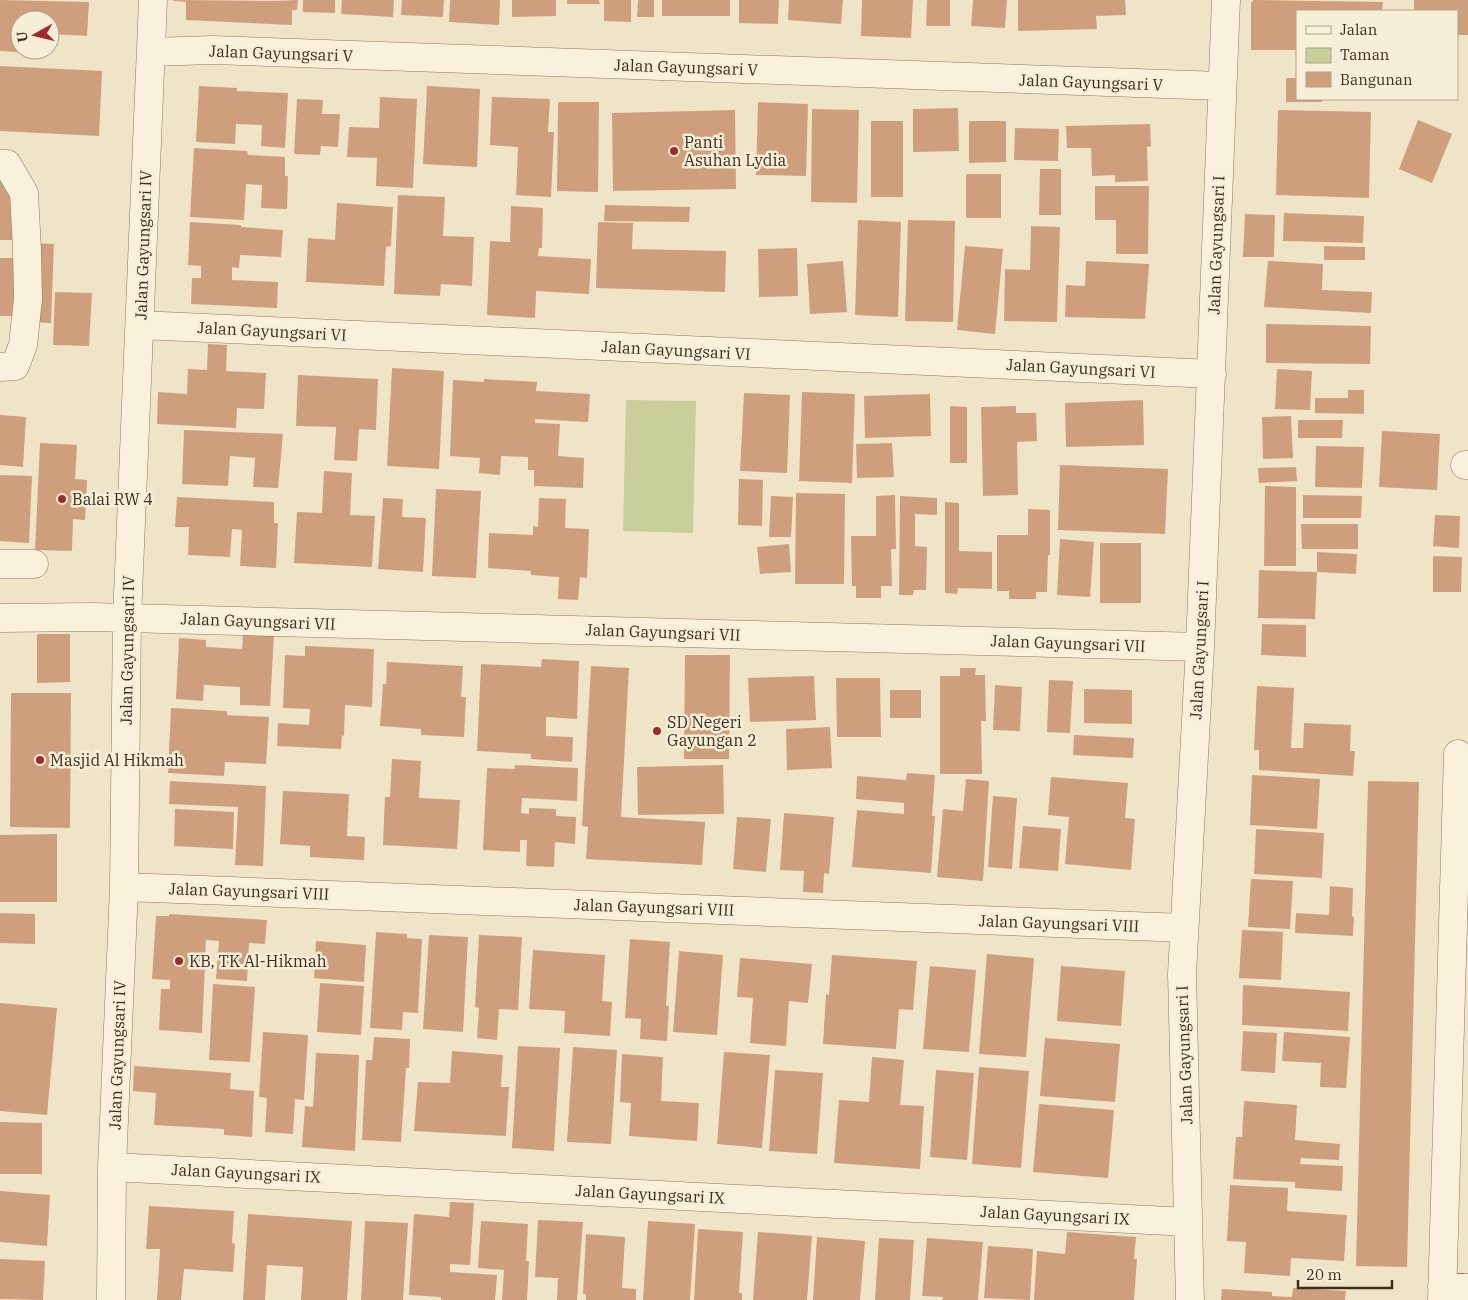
<svg xmlns="http://www.w3.org/2000/svg" width="1468" height="1300" font-family="'IBM Plex Serif',serif">
<rect width="100%" height="100%" fill="#f0e4c8"/>
<!-- green -->
<path fill="#c9cf9b" d="M626,400L696,401L693,533L623,531Z"/>
<!-- building -->
<path fill="#cf9f7d" d="M0,0L89,2L87,36L50,34V20H20V50H32L31,53L0,51Z
M173,0L273,1L298,0L297,10H292V25L186,20V2L173,1Z
M303,0H335V13L303,12Z
M342,0H394L393,17L341,14Z
M402,0H444L443,17L401,15Z
M450,0H500L499,25L449,22Z
M512,0H556V16L512,17Z
M567,0H599L600,4H567Z
M604,0H631V22L604,21Z
M638,0H654V17H637Z
M662,0H730V16H662Z
M739,0H779L778,24L739,23Z
M789,0H843L841,24L788,20Z
M862,0H913L911,38L861,36Z
M927,0H950V26H926Z
M973,0H1007L1005,28L971,26Z
M1018,0H1125L1126,15L1096,16L1097,29L1018,31Z
M1253,0L1383,2L1382,11H1297V50H1251V2H1253Z
M1414,0H1468V35H1457V11H1414Z
M0,66L102,71L99,136L0,131Z
M1286,78H1297V99H1322V102H1286Z
M199,86L237,88V91L288,93L285,148L261,146L262,125L236,124L235,144L196,142Z
M427,86L480,89L477,167L423,164Z
M380,97L417,99L413,188L376,186L377,158L347,157L349,127L379,128Z
M492,97L550,99L548,132H554L551,197L516,195L518,147L490,145Z
M297,99L323,100L322,114H340L338,147L321,146L320,155L294,154Z
M558,102H599L598,192L557,191Z
M758,102L808,104L806,176L756,175Z
M958,108L959,151L913,152V109Z
M812,109L859,110L857,203L811,202Z
M735,110L736,189L613,191L612,113Z
M1278,110L1371,112L1369,198L1276,195Z
M1418,120L1452,134L1432,183L1399,169Z
M871,121H903V197H871Z
M969,121H1006V162L969,163Z
M1150,124L1151,146L1147,147L1148,181L1115,182V175L1092,176L1091,148H1067L1066,126Z
M1015,128L1059,129L1058,161L1014,160Z
M194,148L247,151L248,155L285,157V176H288L287,209L261,208L262,185L246,184L244,220L190,217Z
M1040,169H1061V215H1039Z
M966,174H1001V218H966Z
M0,181L17,182L14,240H0Z
M1095,186H1149L1148,254H1116V220H1095Z
M398,195L445,197L443,236L474,237L472,286L441,284L440,296L394,294Z
M337,203L393,207L391,246L386,247L384,286L306,282L308,238L335,240Z
M605,205L690,207L689,222L604,221Z
M511,206L543,208L542,248H539L538,256L591,259L589,294L536,291L535,318L487,315L490,241L510,242Z
M1284,213L1364,216L1363,243L1283,241Z
M1245,214L1275,215L1274,257H1243Z
M858,220L901,222L898,317L855,315Z
M908,220L955,221L953,322L905,321Z
M190,222L241,225V227L283,230L281,257L240,255L239,268L232,267V280L278,282L277,308L191,304L192,278H201V266L188,265Z
M598,222L633,223L632,249L726,251L725,292L596,288Z
M1031,226L1060,227L1057,322L1004,321L1005,269L1030,270Z
M32,243L54,244L51,323L28,322Z
M965,246L1003,249L995,334L957,330Z
M1324,246L1365,247V260H1324Z
M797,248L798,296L759,297L758,249Z
M0,258H16L13,316H0Z
M843,261L847,312L810,314L807,264Z
M1086,261L1149,264L1145,319L1065,317L1066,285L1085,286Z
M1268,261L1323,264L1322,290L1372,292L1371,313L1264,307Z
M55,292L92,293L89,346L53,345Z
M1266,324L1371,326L1370,364L1266,363Z
M208,344L227,345L226,371L266,373L264,409L237,408L236,428L157,424L158,392L187,394L188,369L207,370Z
M392,368L444,371L439,469L387,466Z
M1277,369L1312,371L1310,410L1275,409Z
M298,375L378,379L376,430L359,429L357,461L334,460L336,427L296,426Z
M484,379L537,382L536,391L590,394L588,422L535,419V423L560,424L558,456L584,458L583,488L534,486V470H528V457L501,456L500,475L479,473L480,458L450,456L453,380L484,382Z
M1348,390H1364V414L1315,413V398H1348Z
M802,392L855,394L852,483L799,481Z
M744,393L790,395L787,473L740,471Z
M930,394L931,436L865,438L864,396Z
M1143,400L1144,445L1066,447L1065,403Z
M950,406L967,407V463H950Z
M1016,406V413H1036L1037,441L1017,442L1018,495L983,496L981,407Z
M0,415L26,417L23,467L0,465Z
M1291,416L1293,458L1263,459L1262,417Z
M1298,420H1343L1342,438H1298Z
M184,430L283,434L278,488L253,487L255,458L230,456L228,486L182,484Z
M1382,431L1440,434L1437,490L1379,487Z
M40,443L77,445L75,479L87,480L85,520L73,519L72,551L35,550Z
M892,443L894,477L857,478L856,444Z
M1316,446L1364,447L1362,488L1315,487Z
M1060,465L1168,469L1165,534L1058,530Z
M1296,467L1297,481L1259,483L1258,468Z
M324,471L352,473L350,515L375,516L372,567L294,563L297,512L322,513Z
M0,475L32,476L29,543L0,541Z
M739,479L763,480L762,526L738,525Z
M1265,486L1296,487V566H1264Z
M436,489L481,491L476,578L432,576Z
M796,493L845,494L844,584H795Z
M895,495L896,549H891L892,586H881V598H856V586H852L851,536H876V496Z
M1303,495L1362,496L1361,518H1303Z
M771,496L793,497L791,537H769Z
M900,496L937,498V515L915,514V546L927,547L926,590H914L913,595H899Z
M177,497L274,502V523H278L276,568L240,566L242,530L232,529L230,557L188,555L189,527H175Z
M383,498L403,499L402,517L426,518L423,572L378,569Z
M539,498L566,499L565,528L589,529L587,578L580,577L578,600L558,599L559,577L531,575V571L488,568L489,533L533,535V526L538,527Z
M945,502L959,503V551L992,552V589L958,588L957,594L945,593Z
M1028,509L1050,510V555H1048L1047,592H1036V599H1009V591H997V535H1028Z
M1435,515L1460,516L1459,548L1433,546Z
M1301,524H1358V549H1302Z
M1060,539L1094,542L1090,597L1057,595Z
M1100,543H1141V603H1100Z
M789,544L791,572L760,574L757,547Z
M1317,552L1357,554L1356,574L1317,572Z
M1433,556L1462,557L1461,592H1433Z
M1259,570L1317,572L1315,619L1258,618Z
M1262,624L1306,625V657L1261,655Z
M243,633L274,634L270,706L240,705V687L204,685L203,701L176,699L179,638L206,640V647L242,649Z
M37,634H70V682L37,683Z
M305,646L374,649L372,707L345,705L344,736L342,735L341,749L277,746L278,723L309,725L310,709L283,708L285,655L305,656Z
M685,655H730L729,759H684Z
M542,659L579,661L577,719L546,717V736L573,737L572,762L531,759V754L477,751L481,664L541,667Z
M387,662L463,666L461,697H466L464,737L421,735V729L380,726L383,684H386Z
M591,666L629,668L621,817L705,822L702,865L586,859L588,827L582,826Z
M960,668H976L975,675H985L986,721H981L982,774H940V676H960Z
M814,676L816,720L750,722L748,678Z
M836,678H880L881,737H837Z
M1049,680L1073,681L1070,733L1047,732Z
M995,685L1022,687L1020,731L993,730Z
M1257,686L1294,688L1291,748H1303L1304,723L1351,725L1350,751H1355L1353,776L1259,770V750H1254Z
M1084,689L1132,690V724L1084,723Z
M890,690H921V718H890Z
M11,693H71L70,828L10,827Z
M171,708L227,711V715L269,717L266,764L225,762L224,776L168,773Z
M830,727L832,768L787,770L786,729Z
M1074,735L1134,738L1133,758L1073,755Z
M392,759L421,761L419,798L460,800L457,849L383,845L385,797H390Z
M515,765L578,768L577,801L522,798L521,813L529,814V808L556,809V816L576,817L575,844L555,842L554,867L526,866L527,840H520V852L483,850L487,768L515,769Z
M723,765L724,814L638,815L637,767Z
M907,773L935,775L932,816H935L931,873L852,867L857,810L904,814V803L856,799L857,776L906,780Z
M1252,775L1320,779L1317,829L1250,825Z
M1051,777L1128,783L1125,818L1135,819L1131,870L1065,864L1069,817L1048,815Z
M966,779L989,781L983,881L937,877L943,809L963,811Z
M170,781L266,786L263,866L235,865L238,807L169,804Z
M1368,781L1419,782L1407,1267L1356,1266Z
M283,791L349,794L347,836L365,837L364,860L310,857V846L280,844Z
M993,796L1017,798L1012,869L988,867Z
M175,809L234,812L233,849L174,846Z
M784,813L834,817L829,874L824,873L823,893L803,892L804,871L780,870Z
M737,817L771,819L766,872L733,869Z
M1023,826L1061,829L1058,871L1019,868Z
M1256,829L1324,833L1322,878L1254,874Z
M57,834V902H0V835Z
M1251,879L1293,881L1290,929L1248,927Z
M1330,886L1353,888L1352,916L1354,917L1353,936L1295,933L1296,913L1329,915Z
M0,913L35,914V944L0,943Z
M169,914L267,920L265,944L249,943L247,981L216,979L219,941L206,940L202,1033L159,1030L161,989H170V980L152,979L156,916H169Z
M1242,930L1283,932L1281,980L1239,978Z
M376,932L407,934V938L422,939L418,1013L403,1012L402,1030L370,1028Z
M429,935L468,937L463,1032L423,1029Z
M479,935L522,937L518,1010L499,1009L497,1040L477,1038L479,1008L475,1007Z
M630,939L670,942L666,1006H669L667,1041L640,1039L641,1019L625,1018Z
M316,941L366,945L364,982L314,978Z
M533,950L605,955L602,1001L612,1002L610,1036L564,1033L565,1011L529,1009Z
M679,951L723,955L717,1035L673,1032Z
M987,954L1034,958L1026,1057L979,1054Z
M832,955L917,961L913,1010L899,1009L896,1049L823,1044L826,994L829,995Z
M740,958L812,964L808,1003L789,1001L786,1046L750,1043L753,998L737,997Z
M930,966L976,970L969,1052L923,1049Z
M1061,966L1125,971L1121,1026L1057,1021Z
M320,983L364,986L361,1035L317,1032Z
M213,984L255,987L250,1062L209,1060Z
M1243,985L1350,992L1348,1031L1242,1025Z
M0,1003L57,1008L47,1115L0,1111Z
M1243,1031L1277,1033L1275,1073L1241,1071Z
M263,1032L308,1035L304,1100L295,1099L293,1134L265,1132L267,1098L259,1097Z
M1284,1032L1350,1037L1346,1088L1320,1087L1321,1063L1282,1061Z
M374,1037L410,1039L409,1068H406L401,1142L362,1140L366,1060H372Z
M1045,1038L1120,1044L1115,1102L1040,1096Z
M518,1046L560,1048L554,1151L512,1148Z
M573,1047L617,1050L611,1144L567,1142Z
M452,1051L503,1055L501,1087H509L506,1136L414,1131L418,1082L450,1083Z
M724,1052L770,1055L762,1148L717,1144Z
M316,1053L359,1055L355,1151L302,1147L305,1106L313,1107Z
M622,1054L663,1057L661,1101L699,1103L697,1141L629,1136L631,1103L620,1102Z
M872,1057L904,1060L900,1105L924,1106L920,1169L834,1163L839,1100L869,1102Z
M134,1066L231,1073L230,1089L254,1091L252,1137L224,1135V1129L154,1125L156,1093L133,1091Z
M979,1067L1029,1071L1021,1168L972,1164Z
M775,1070L823,1073L817,1154L769,1151Z
M936,1070L974,1073L967,1160L930,1157Z
M1244,1101L1297,1105L1295,1140L1340,1144L1339,1160L1301,1158L1300,1164L1343,1166L1342,1191L1295,1188V1182L1233,1179L1236,1137H1242Z
M1039,1104L1114,1110L1108,1178L1033,1172Z
M0,1122L42,1123V1174H0Z
M1230,1185L1288,1188L1287,1211L1347,1215L1344,1261L1291,1258L1290,1276L1244,1273L1246,1242L1227,1241Z
M0,1191L50,1195L47,1246L0,1242Z
M450,1202L474,1203L470,1265L450,1264V1272L497,1275L495,1300H441V1297L409,1295L414,1214L449,1217Z
M149,1206L234,1211L232,1243L235,1244L233,1272L184,1269L181,1300H157L160,1249H146Z
M248,1214L352,1221L347,1300H301L303,1267L267,1265L265,1300H243Z
M538,1220L583,1222L577,1300H557L558,1278L535,1277Z
M365,1221L408,1223L403,1300H361Z
M481,1221L528,1224L526,1261H529L527,1300H502L504,1270L478,1268Z
M648,1221L695,1224L690,1300H643Z
M698,1229L743,1232L739,1293H742V1300H694Z
M758,1232L812,1236L807,1300H753Z
M1067,1232L1136,1237L1134,1259H1137L1134,1300H1034L1037,1251L1065,1254Z
M586,1234L625,1237L622,1288L636,1289V1300H586V1294H583Z
M817,1237L865,1241L860,1300H813Z
M879,1238L914,1240L910,1300H875Z
M927,1238L983,1242L978,1300H942L943,1297L922,1296Z
M988,1246L1033,1249L1030,1300L984,1298Z
M0,1259L45,1261L43,1300L0,1299Z
M1293,1288L1346,1291L1345,1300H1221L1222,1289L1272,1292V1296L1292,1297Z"/>
<g fill="none" stroke-linecap="round" stroke-linejoin="round">
<defs>
<path id="minor" d="M151,52L213,50L1221,86
M0,164H7L24,193L27,250L28,299L23,345L15,366L0,367
M140,325L1212,374
M1465,465H1468
M0,564H34
M0,618L91,617L1200,647
M124,887L1184,928
M112,1167L1188,1222
M1442,1286L1468,1288
M111,1300L112,1167L124,887L127,618L153,0
M1190,1300L1182,974L1200,647L1226,0
M1442,1300L1458,754"/>
</defs>
<!-- minor casing -->
<use href="#minor" stroke="#8d765c" stroke-width="29"/>
<!-- minor -->
<use href="#minor" stroke="#faf1dc" stroke-width="28"/>
</g>
<!-- markers -->
<g fill="#9e2a2b" stroke="#f7eed8" stroke-width="2">
<circle cx="674" cy="151" r="5"/>
<circle cx="62" cy="499" r="5"/>
<circle cx="657" cy="731" r="5"/>
<circle cx="40" cy="760" r="5"/>
<circle cx="179" cy="961" r="5"/>
</g>
<g text-anchor="middle" stroke-width="5" stroke-linejoin="round" paint-order="stroke">
<!-- street labels -->
<g font-size="16" fill="#3d2e20" stroke="#f7eed8">
<text transform="translate(281 53) rotate(2)" y="6">Jalan Gayungsari V</text>
<text transform="translate(686 67) rotate(2)" y="6">Jalan Gayungsari V</text>
<text transform="translate(1091 82) rotate(2)" y="6">Jalan Gayungsari V</text>
<text transform="translate(143 245) rotate(-88)" y="6">Jalan Gayungsari IV</text>
<text transform="translate(1216 245) rotate(-88)" y="6">Jalan Gayungsari I</text>
<text transform="translate(272 331) rotate(3)" y="6">Jalan Gayungsari VI</text>
<text transform="translate(676 350) rotate(3)" y="6">Jalan Gayungsari VI</text>
<text transform="translate(1081 368) rotate(3)" y="6">Jalan Gayungsari VI</text>
<text transform="translate(258 621) rotate(2)" y="6">Jalan Gayungsari VII</text>
<text transform="translate(663 632) rotate(2)" y="6">Jalan Gayungsari VII</text>
<text transform="translate(1068 643) rotate(2)" y="6">Jalan Gayungsari VII</text>
<text transform="translate(127 650) rotate(-89)" y="6">Jalan Gayungsari IV</text>
<text transform="translate(1199 650) rotate(-87)" y="6">Jalan Gayungsari I</text>
<text transform="translate(249 891) rotate(2)" y="6">Jalan Gayungsari VIII</text>
<text transform="translate(654 907) rotate(2)" y="6">Jalan Gayungsari VIII</text>
<text transform="translate(1059 923) rotate(2)" y="6">Jalan Gayungsari VIII</text>
<text transform="translate(117 1055) rotate(-88)" y="6">Jalan Gayungsari IV</text>
<text transform="translate(1184 1055) rotate(-92)" y="6">Jalan Gayungsari I</text>
<text transform="translate(246 1173) rotate(3)" y="6">Jalan Gayungsari IX</text>
<text transform="translate(650 1194) rotate(3)" y="6">Jalan Gayungsari IX</text>
<text transform="translate(1055 1215) rotate(3)" y="6">Jalan Gayungsari IX</text>
</g>
<!-- poi labels -->
<g font-size="16" fill="#3d2e20" stroke="#f7eed8" text-anchor="start">
<text x="684" y="148">Panti<tspan x="684" dy="18">Asuhan Lydia</tspan></text>
<text x="72" y="505">Balai RW 4</text>
<text x="667" y="728">SD Negeri<tspan x="667" dy="18">Gayungan 2</tspan></text>
<text x="50" y="766">Masjid Al Hikmah</text>
<text x="189" y="967">KB, TK Al-Hikmah</text>
</g>
</g>
<!-- legend -->
<rect x="1296" y="10" width="162" height="90" fill="#f7eed8" stroke="#ada18e"/>
<rect x="1306" y="26" width="25" height="8" fill="#faf1dc" stroke="#ada18e"/>
<text x="1340" y="35" font-size="15" fill="#3d2e20">Jalan</text>
<rect x="1306" y="48" width="25" height="15" fill="#c9cf9b" stroke="#ada18e"/>
<text x="1340" y="60" font-size="15" fill="#3d2e20">Taman</text>
<rect x="1306" y="72" width="25" height="15" fill="#cf9f7d" stroke="#ada18e"/>
<text x="1340" y="85" font-size="15" fill="#3d2e20">Bangunan</text>
<!-- north arrow -->
<g transform="translate(35 35) rotate(262)"><circle r="24" fill="#f7eed8" stroke="#ada18e"/>
<path d="M0-4L9 19L0 12L-9 19Z" fill="#9e2a2b"/>
<text y="-8" font-size="14" font-weight="bold" text-anchor="middle" fill="#3d2e20">U</text>
</g>
<!-- scale -->
<path d="M1298 1280v8h94v-8" fill="none" stroke="#3d2e20" stroke-width="2.5"/>
<text x="1306" y="1280" font-size="15" fill="#3d2e20" stroke="#f7eed8" stroke-width="4" paint-order="stroke">20 m</text>
</svg>
